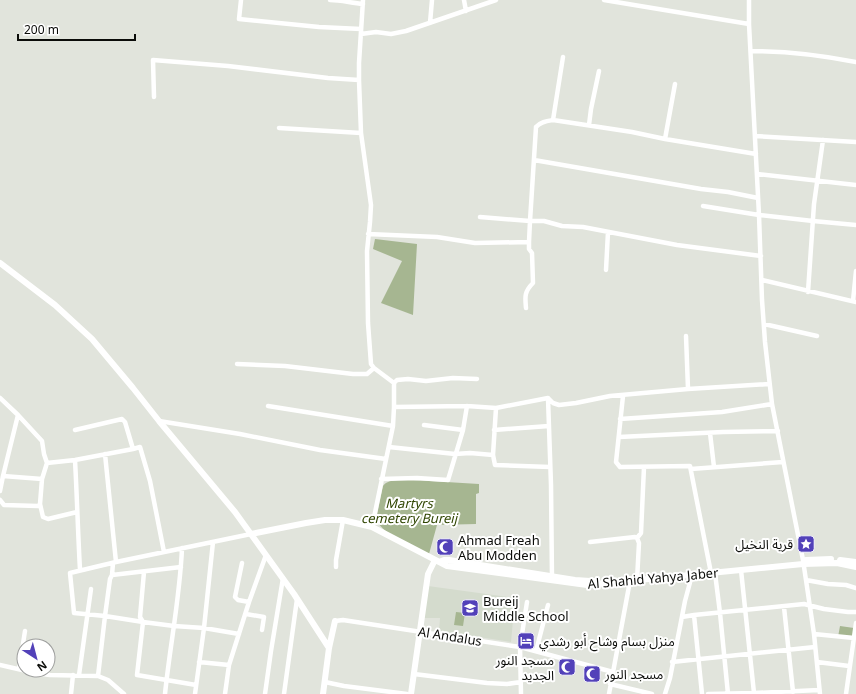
<svg xmlns="http://www.w3.org/2000/svg" width="856" height="694" font-family="Georgia,'Noto Sans Arabic',serif">
<rect width="100%" height="100%" fill="#e1e4dc"/>
<!-- built -->
<path fill="#d4dbcd" d="M428,586L515,598L511,642L439,631L440,618H424Z"/>
<!-- green -->
<path fill="#a6b691" d="M375,239L417,244L413,315L381,303L402,261L373,249Z
M397,480H413L479,484V493L476,494V524L437,525L429,554C413,546 385,536 376,520L383,486C387,481 391,481 397,480Z
M456,612L465,613L463,626L454,625Z
M840,626L854,628L852,638L838,637Z"/>
<g fill="none" stroke-linecap="round" stroke-linejoin="round">
<!-- street -->
<path stroke="#fff" stroke-width="4.5" d="M241,0L239,19L319,27L361,29
M330,0C341,0 351,3 363,4
M363,0L359,63V80L361,133L371,205L370,222L367,251L368,323L371,364L374,368L394,383V407L393,426L372,527
M464,0L466,11
M604,0L749,24
M749,0V24L759,215L762,300L765,342L772,404L803,560L814,634L820,694
M430,23L432,0
M361,34L376,32L391,34L406,31L496,0
M751,51C787,51 821,55 856,62
M154,97L153,60L228,66L328,78L359,80
M553,120L563,57
M589,125L591,109L599,71
M279,128L361,133
M755,136L856,142
M665,139L675,84
M534,160L701,189L728,192L758,198
M757,174L856,185
M703,206L759,215L813,221L856,225
M480,217L530,221L536,127C540,122 547,121 553,120L632,132L665,139L756,154
M368,234L437,237L475,243L529,242L530,221H544L562,226L583,227L677,245L761,256
M606,270L608,232
M762,280L856,302
M808,292L814,204L823,140
M853,301L856,271
M526,308C525,297 524,292 533,283L532,253L529,249V242
M764,324L817,336
M686,336L688,389
M237,364L285,366L353,374H367L374,368
M394,383L397,380L408,379L426,381L453,378L477,379
M623,396L616,462L620,467L690,466L711,573
M0,398L18,415L42,441L44,454L47,463L75,460L133,449
M548,398L551,485L552,579
M268,406L393,426
M394,407L467,406L496,408L548,398L553,403L559,405L576,403L610,396L688,389L769,384
M496,408L493,455L495,465L550,467
M620,419L722,412L772,404
M159,421L240,434L320,450L386,459
M424,425L463,430
M75,430L122,419L125,422L133,449L140,447L150,481L164,552
M494,430L549,426
M710,433L714,467
M619,437L723,432L778,431
M389,447L455,454L470,453L493,455
M105,454L116,562
M75,460C77,497 78,534 80,570
M691,469L783,462
M3,476L42,479
M381,479L417,478L448,480L463,430L467,406
M0,491L3,476L18,415
M0,500L4,505L38,506L40,504L42,479L47,463
M40,504L43,517L48,519L77,512
M637,538L641,533L644,467
M590,542L635,537L637,538L639,543L637,580
M242,563L235,597L238,600L249,602
M336,567V560L343,520
M741,570L754,693
M144,572L140,617L143,622L174,626L204,628L239,634
M715,573L720,613L728,694
M112,575L181,567
M806,580L828,584L846,585L856,588
M784,607L793,692
M246,614L264,617L262,630
M694,615L702,694
M682,617L694,615L804,604L824,609L848,612H856
M335,621L343,620L520,647L527,602
M814,634L854,638
M536,651L548,605
M199,662L229,665
M672,662L815,647
M817,662L849,666
M0,665L35,673L50,675L98,676L108,680L124,694
M19,669L25,631
M414,674L487,683L507,684L521,682
M79,675L91,589
M98,676L105,616L110,579L112,575L113,563
M325,682L344,686L407,694
M610,684L652,694
M196,685L137,675L143,622L105,616L74,613L70,573L116,562L251,534
M71,694L73,675
M165,694C170,645 180,597 182,548
M195,694L204,628L213,542
M225,694L229,665L249,602L266,555
M265,694L271,651L283,578
M284,694L297,599
M521,694L520,647L613,672
M609,694L630,581
M665,694L670,678L685,601L692,575
M708,694L754,693L819,690
M846,694L856,623"/>
<!-- secondary -->
<path stroke="#fff" stroke-width="6" d="M0,263L55,305L92,339L133,388L159,421L235,512L294,594L329,648
M251,534L306,523L325,520H343L372,527L447,566L587,585L803,564L837,563L856,567
M806,560L831,559
M840,560L856,562
M439,562L444,560H449L575,580L590,581H596
M323,694L329,648L335,621
M411,694L428,574L435,560"/>
</g>
<!-- icons -->
<defs>
<symbol id="sight-square" viewBox="-11 -11 22 22"><rect x="-9" y="-9" width="18" height="18" rx="4" fill="#5241b9" stroke="#fff"/><path d="M0-6L1.8-2.2L6-1.7L2.9 1.2L3.7 5.4L0 3.3L-3.7 5.4L-2.9 1.2L-6-1.7L-1.8-2.2Z" fill="#fff"/></symbol>
<symbol id="mosque-square" viewBox="-11 -11 22 22"><rect x="-9" y="-9" width="18" height="18" rx="4" fill="#5241b9" stroke="#fff"/><path d="M3.5-4.9A6 6 0 1 0 3.5 4.9A5 5 0 1 1 3.5-4.9Z" fill="#fff"/></symbol>
<symbol id="school-square" viewBox="-11 -11 22 22"><rect x="-9" y="-9" width="18" height="18" rx="4" fill="#5241b9" stroke="#fff"/><path d="M0-5L7-2L0 1L-7-2ZM-4 1L0 2.5L4 1V4Q0 6-4 4Z" fill="#fff"/></symbol>
<symbol id="hotel-square" viewBox="-11 -11 22 22"><rect x="-9" y="-9" width="18" height="18" rx="4" fill="#5241b9" stroke="#fff"/><path d="M-6-4.5h1.5V1H6V5H4.5V3h-9V5H-6ZM-4 0a1.8 1.8 0 1 1 3.6 0ZM.5 0V-2.5h3Q6-2.5 6 0Z" fill="#fff"/></symbol>
</defs>
<g fill-rule="evenodd">
<use href="#sight-square" x="796" y="534" width="20" height="20"/>
<use href="#mosque-square" x="435" y="537" width="20" height="20"/>
<use href="#school-square" x="460" y="598" width="20" height="20"/>
<use href="#hotel-square" x="516" y="631" width="20" height="20"/>
<use href="#mosque-square" x="557" y="657" width="20" height="20"/>
<use href="#mosque-square" x="582" y="664" width="20" height="20"/>
</g>
<g text-anchor="middle" stroke-width="4" stroke-linejoin="round" paint-order="stroke">
<!-- park labels -->
<g font-size="13" font-style="italic" fill="#2f4501" stroke="#fff">
<text x="409" y="508">Martyrs<tspan x="409" dy="15">cemetery Bureij</tspan></text>
</g>
<!-- poi labels -->
<g font-size="13" fill="#0b0c09" stroke="#fff" text-anchor="start">
<text x="458" y="545">Ahmad Freah<tspan x="458" dy="15">Abu Modden</tspan></text>
<text x="793" y="549" text-anchor="end">قرية النخيل</text>
<text x="483" y="606">Bureij<tspan x="483" dy="15">Middle School</tspan></text>
<text x="539" y="646">منزل بسام وشاح أبو رشدي</text>
<text x="554" y="665" text-anchor="end">مسجد النور<tspan x="554" dy="15">الجديد</tspan></text>
<text x="605" y="679">مسجد النور</text>
</g>
<!-- street labels -->
<g font-size="13" fill="#0b0c09" stroke="#fff">
<text transform="translate(653 578) rotate(-5)" y="5">Al Shahid Yahya Jaber</text>
<text transform="translate(450 636) rotate(9)" y="5">Al Andalus</text>
</g>
</g>
<!-- north arrow -->
<g transform="translate(36 658) rotate(144)"><circle r="19" fill="#ffffff" stroke="#9d9e9d"/>
<path d="M0-3L7 15L0 10L-7 15Z" fill="#5241b9"/>
<text y="-6" font-size="11" font-weight="bold" text-anchor="middle" fill="#0b0c09">N</text>
</g>
<!-- scale -->
<path d="M18 34v6h117v-6" fill="none" stroke="#0b0c09" stroke-width="2"/>
<text x="24" y="34" font-size="12" fill="#0b0c09" stroke="#ffffff" stroke-width="3" paint-order="stroke">200 m</text>
</svg>
